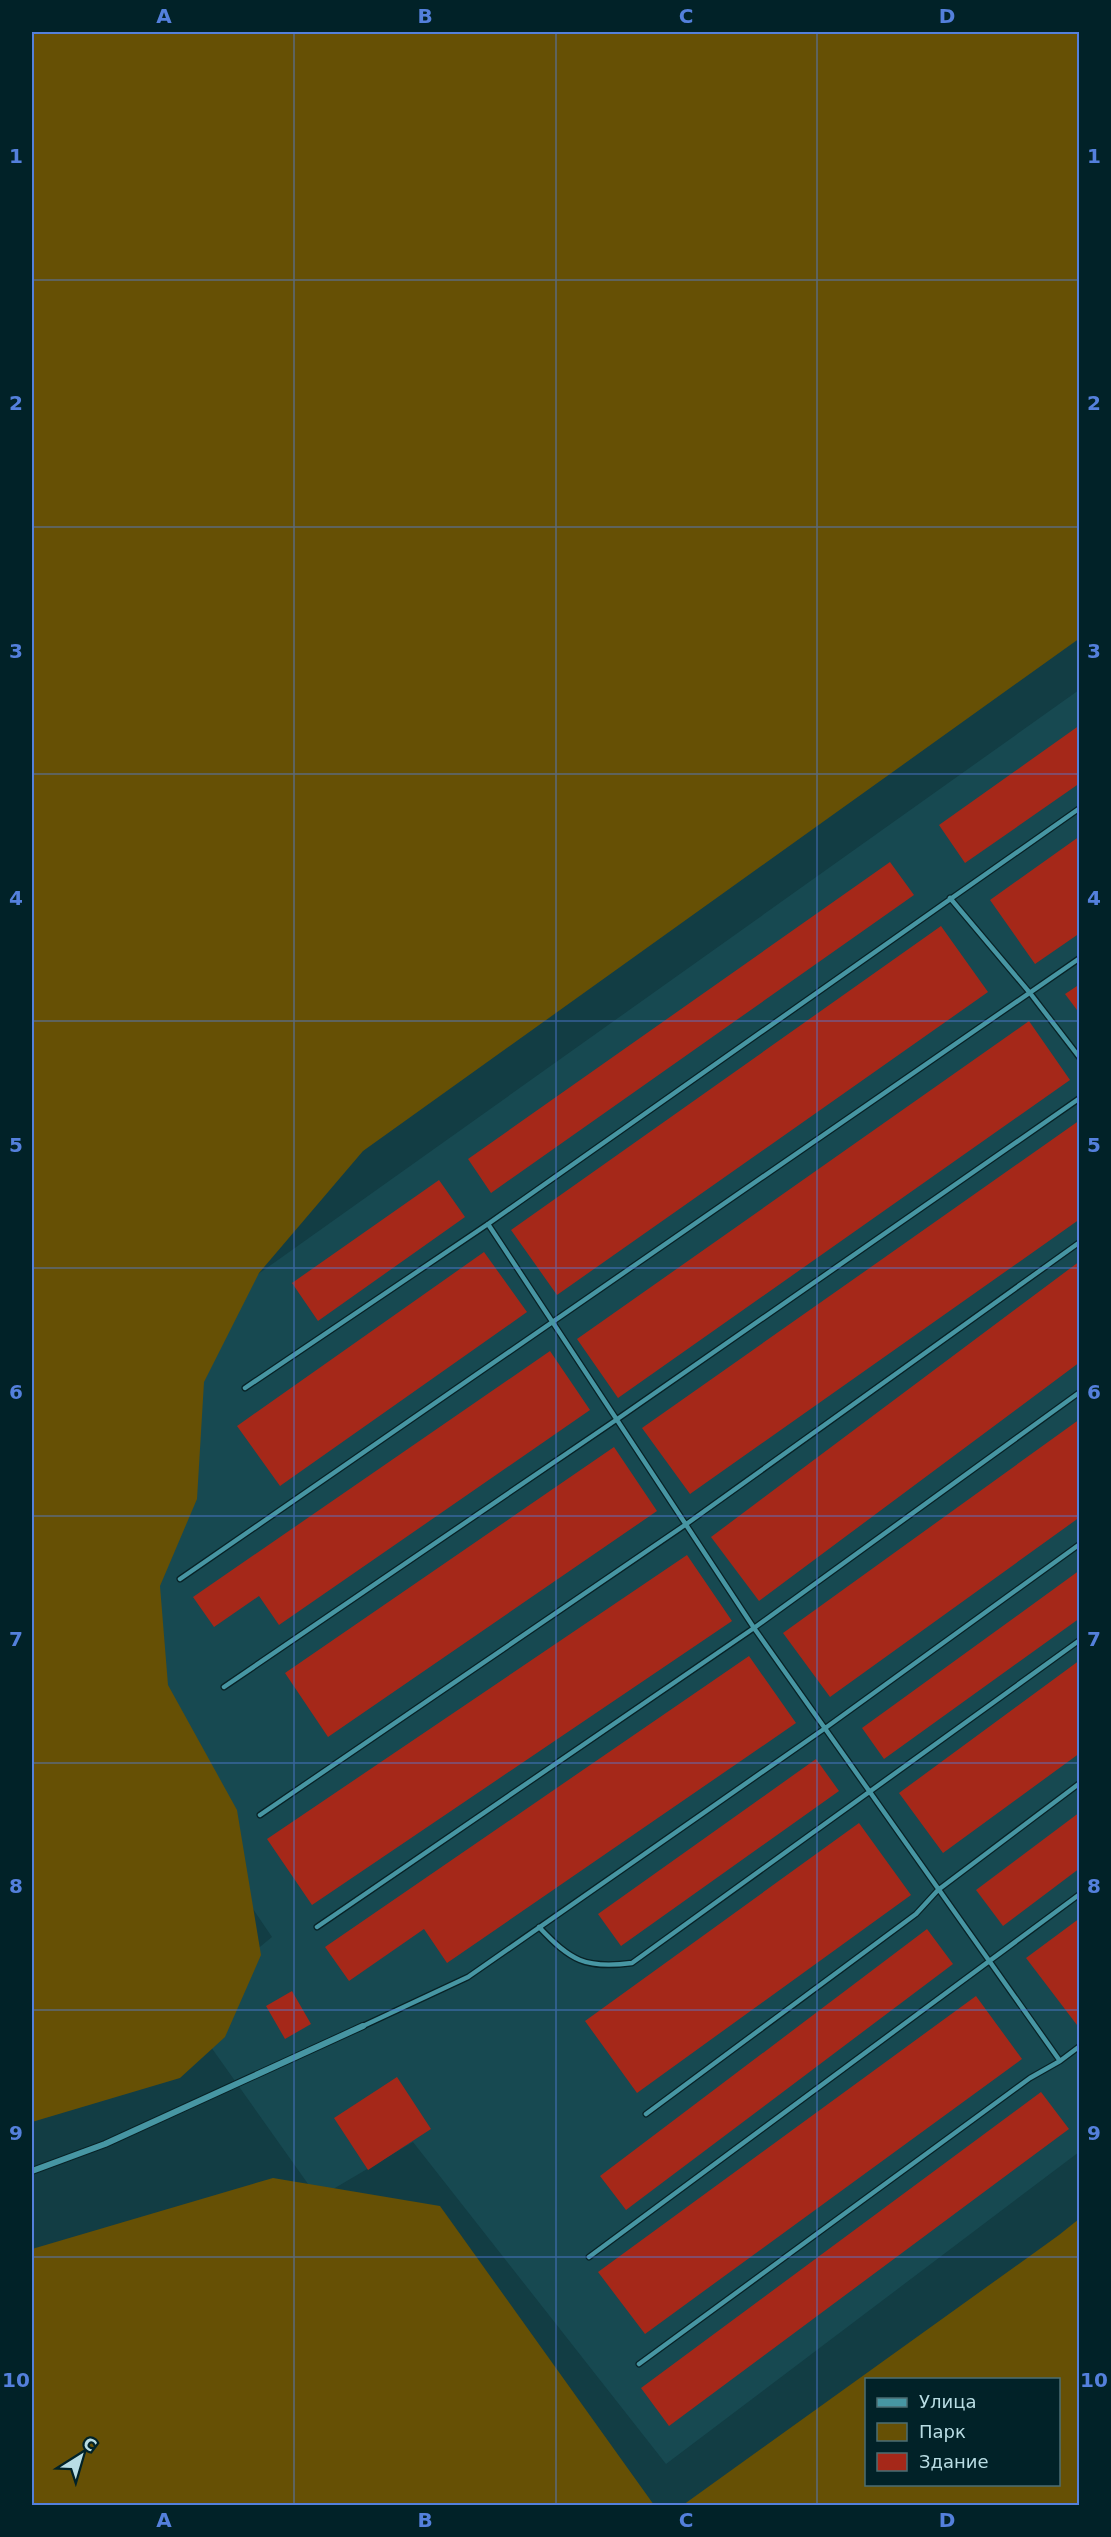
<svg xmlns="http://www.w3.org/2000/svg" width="1111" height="2537" font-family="'DejaVu Sans',sans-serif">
<rect width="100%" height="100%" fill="#123d44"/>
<!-- built -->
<path fill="#174951" d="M1079,690V2152L666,2464L413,2142L318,2198L184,2009L272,1937L32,1582V1435Z"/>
<!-- green -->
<path fill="#665005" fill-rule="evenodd" d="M32,32H1079L1080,638L363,1151L259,1273L204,1382L197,1499L160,1586L168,1685L237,1810L261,1955L225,2037L180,2078L32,2122Z
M273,2178L440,2206L654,2505H32V2249Z
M1079,2219V2505H683L1059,2235ZM866,2380H1058V2484H866Z"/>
<!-- building -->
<path fill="#a52819" d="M1080,725V783L965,863L939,825Z
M1080,836V933L1035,964L990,900Z
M890,862L914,895L491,1193L468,1159Z
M941,926L988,992L557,1295L511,1230Z
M1080,984V1014L1065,994Z
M1029,1021L1070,1080L618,1398L577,1339Z
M1080,1120V1219L690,1494L642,1428Z
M439,1180L465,1217L318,1321L292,1283Z
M484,1252L527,1312L280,1486L237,1426Z
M1080,1261V1362L759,1601L711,1537Z
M550,1351L590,1410L279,1625L259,1596L214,1627L193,1597Z
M1080,1419V1517L830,1697L783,1633Z
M614,1447L657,1511L328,1737L285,1673Z
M687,1555L732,1621L312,1905L267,1839Z
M1080,1570V1618L884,1759L862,1728Z
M749,1656L796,1723L447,1963L424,1929L349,1981L325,1947Z
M1080,1660V1753L943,1853L899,1793Z
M816,1759L839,1791L621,1946L598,1914Z
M1080,1812V1868L1003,1926L976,1890Z
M859,1823L911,1895L637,2093L585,2021Z
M1080,1918V2023L1077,2025L1026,1958Z
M927,1929L953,1964L626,2210L600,2176Z
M292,1991L311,2024L285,2039L266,2006Z
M976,1996L1022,2059L645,2334L598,2272Z
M397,2077L431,2129L368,2170L334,2118Z
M1041,2092L1069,2129L669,2426L641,2388Z"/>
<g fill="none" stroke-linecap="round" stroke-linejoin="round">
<defs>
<path id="lane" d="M950,898L1030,993L1080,1058
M488,1224L754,1628L1060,2061
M245,1388L488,1224L1080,808
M180,1579L1080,958
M224,1687L616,1420L1080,1098
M260,1815L685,1525L1080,1242
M317,1927L754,1628L1080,1392
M539,1927C571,1961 585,1969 632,1963L1080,1640
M363,2026L468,1977L824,1729L1080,1544
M646,2114L916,1914L938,1890L1080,1783
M589,2257L1080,1894
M639,2364L1030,2078L1060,2061L1080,2046"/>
<path id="street" d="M32,2171L105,2144L363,2026"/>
</defs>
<!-- lane casing -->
<use href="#lane" stroke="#082226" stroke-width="7"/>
<!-- street casing -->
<use href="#street" stroke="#082226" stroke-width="8"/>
<!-- lane -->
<use href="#lane" stroke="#4796a3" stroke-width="4.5"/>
<!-- street -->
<use href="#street" stroke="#4796a3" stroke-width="6"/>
</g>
<!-- grid -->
<path fill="none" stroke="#5480dc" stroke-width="1.5" stroke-opacity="0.55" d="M294,32V2506M556,32V2506M817,32V2506M32,280H1080M32,527H1080M32,774H1080M32,1021H1080M32,1268H1080M32,1516H1080M32,1763H1080M32,2010H1080M32,2257H1080"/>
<!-- border -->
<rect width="1111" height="2537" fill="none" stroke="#012228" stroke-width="66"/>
<!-- legend -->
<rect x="865" y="2378" width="195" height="108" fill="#012228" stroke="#4b6d73" stroke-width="1.5"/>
<rect x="877" y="2398" width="30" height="9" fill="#4796a3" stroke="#4b6d73" stroke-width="1.5"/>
<text x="919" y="2408" font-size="18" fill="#b9dde4">Улица</text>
<rect x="877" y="2423" width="30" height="18" fill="#665005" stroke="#4b6d73" stroke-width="1.5"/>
<text x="919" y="2438" font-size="18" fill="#b9dde4">Парк</text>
<rect x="877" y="2453" width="30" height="18" fill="#a52819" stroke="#4b6d73" stroke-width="1.5"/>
<text x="919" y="2468" font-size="18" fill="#b9dde4">Здание</text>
<!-- north arrow -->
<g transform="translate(81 2456) rotate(37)" stroke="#012228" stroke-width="4.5" paint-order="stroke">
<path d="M0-4.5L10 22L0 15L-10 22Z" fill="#b9dde4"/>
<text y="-9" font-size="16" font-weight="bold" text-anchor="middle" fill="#b9dde4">С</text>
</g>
<rect x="33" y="33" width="1045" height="2471" fill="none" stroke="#5480dc" stroke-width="2"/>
<g font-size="20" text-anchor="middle" font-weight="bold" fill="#5480dc">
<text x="164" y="23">A</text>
<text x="425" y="23">B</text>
<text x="686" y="23">C</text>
<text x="947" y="23">D</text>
<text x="16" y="163">1</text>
<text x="1094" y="163">1</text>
<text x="16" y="410">2</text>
<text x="1094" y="410">2</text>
<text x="16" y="658">3</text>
<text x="1094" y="658">3</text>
<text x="16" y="905">4</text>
<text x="1094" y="905">4</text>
<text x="16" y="1152">5</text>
<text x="1094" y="1152">5</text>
<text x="16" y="1399">6</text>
<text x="1094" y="1399">6</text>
<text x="16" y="1646">7</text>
<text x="1094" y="1646">7</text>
<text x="16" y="1893">8</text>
<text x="1094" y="1893">8</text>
<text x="16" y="2140">9</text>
<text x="1094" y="2140">9</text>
<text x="16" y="2387">10</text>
<text x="1094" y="2387">10</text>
<text x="164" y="2527">A</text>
<text x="425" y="2527">B</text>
<text x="686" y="2527">C</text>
<text x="947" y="2527">D</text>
</g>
</svg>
